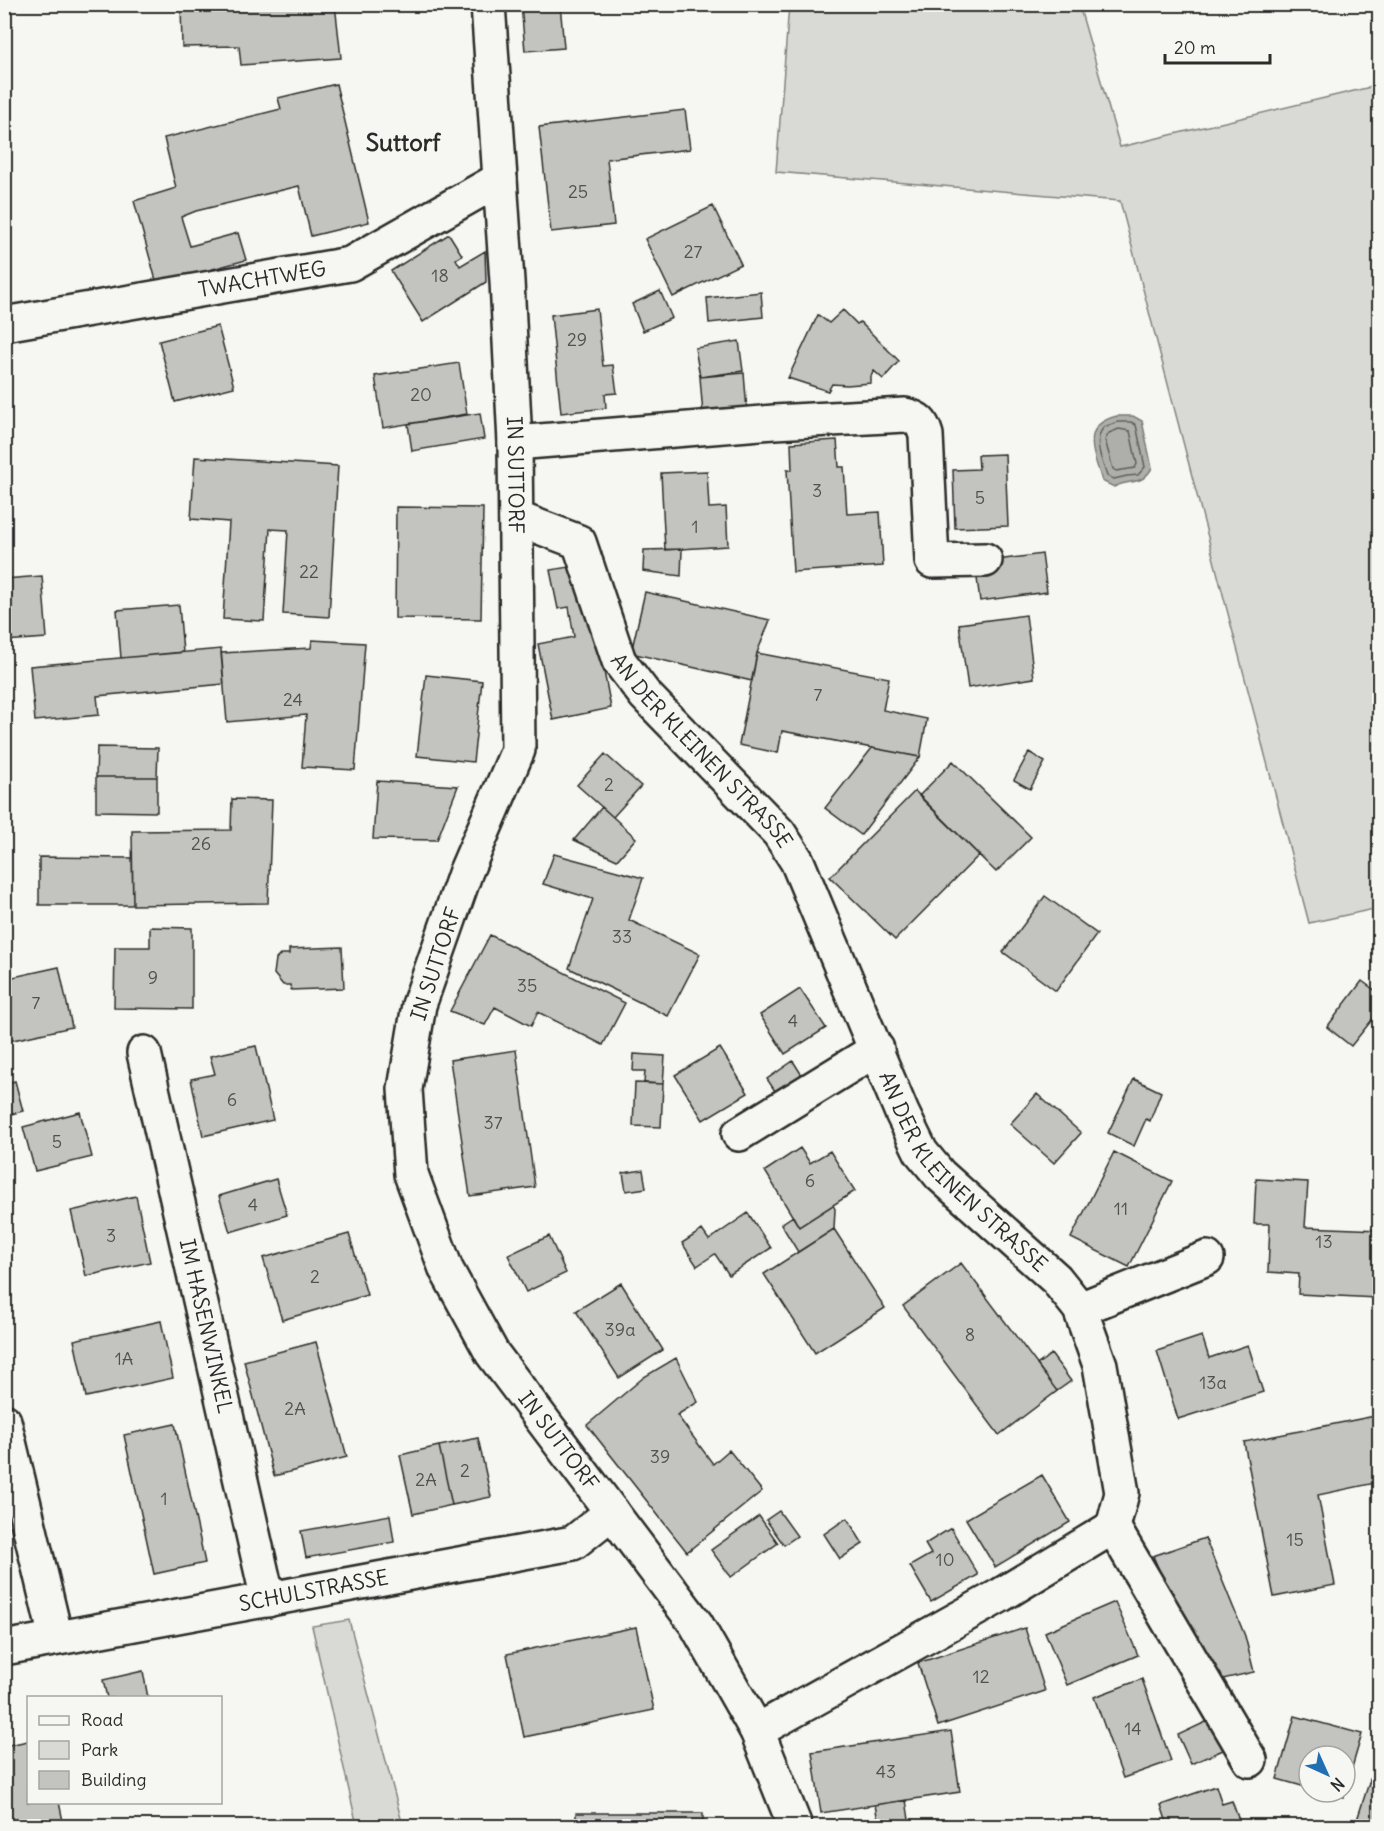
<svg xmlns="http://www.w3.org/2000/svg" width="1384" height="1831" font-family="Delius,sans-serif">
<rect width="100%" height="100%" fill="#f6f6f2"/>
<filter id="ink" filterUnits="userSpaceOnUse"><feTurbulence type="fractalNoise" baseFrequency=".0167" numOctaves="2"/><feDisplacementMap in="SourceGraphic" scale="12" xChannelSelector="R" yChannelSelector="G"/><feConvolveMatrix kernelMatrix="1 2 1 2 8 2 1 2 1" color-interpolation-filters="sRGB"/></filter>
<g filter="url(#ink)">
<!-- green -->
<path fill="#d9d9d5" stroke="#828280" stroke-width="1.5" d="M789,5H1079L1120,147L1379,85V908L1309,923L1120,201L776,172Z
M349,1620L403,1826H357L312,1626Z"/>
<!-- water -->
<path fill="#aeaeab" stroke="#7a7a78" stroke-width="1.5" d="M1117,416H1133L1142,421L1152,468C1141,487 1131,478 1114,487L1102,481C1094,454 1079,425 1117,416Z"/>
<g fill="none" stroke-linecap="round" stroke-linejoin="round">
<!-- shore -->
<path stroke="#5f5f5e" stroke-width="1.5" d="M1118,422H1131L1136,425L1145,467L1138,475L1127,476L1114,479L1107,476C1102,460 1092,441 1104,427Z
M1119,429L1130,431L1137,464L1135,468L1116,471L1113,469L1105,440L1109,433Z"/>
</g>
<!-- building -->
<path fill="#c3c3c0" stroke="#2b2b2b" stroke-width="1.5" d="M181,4H335L341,58L241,65L239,46L182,47Z
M521,4H560L564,48L525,51Z
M336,84L369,222L311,236L299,186L196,211L181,217L190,246L238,233L246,260L157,284L134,201L176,188L164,138L281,109L278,98Z
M685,110L690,149L607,159L614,225L551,232L539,127Z
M713,206L741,264L673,297L645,239Z
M449,234L462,255L456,259L460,266L485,251L486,282L423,322L391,271Z
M660,291L672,318L643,331L632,304Z
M761,292L763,317L709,323L707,298Z
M597,309L603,366L613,365L617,393L605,394L606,408L561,413L551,315Z
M843,310L857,324L860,322L899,361L883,379L874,371L871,376V383L847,385L832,384L828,391L788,378L818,315L829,323Z
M218,326L234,387L175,402L159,341Z
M739,341L743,371L700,377L695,348Z
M459,363L467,414L383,428L375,376Z
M744,373L747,411L703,415L700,377Z
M480,413L484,439L412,451L408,424Z
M837,440L839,467H844L847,514L880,512L883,566L793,572L787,470H792L791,443Z
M1005,454L1008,526L955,528L953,470L979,469L978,455Z
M195,457L338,466L329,617L283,614L288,530L270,529L264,621L223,619L229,522L191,519Z
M707,471L709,508L726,507L728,546L665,550L661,473Z
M396,507L483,508L481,619L395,618Z
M682,549L681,576L643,571L644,550Z
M1042,554L1047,592L980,601L975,563Z
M575,566L591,603L611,708L553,720L538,644L574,637L569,607L558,609L550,570Z
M42,576L47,638L4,641V579Z
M645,592L770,620L757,653L752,681L631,653Z
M179,605L183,652L121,658L117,610Z
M1026,615L1034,678L968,688L959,624Z
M312,640L365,643L355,770L302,767L306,715L227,722L221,653L311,648Z
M221,649L224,684L97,696L99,715L35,721L30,666Z
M757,653L889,678L883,710L927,719L920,757L782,731L778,753L739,745Z
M426,675L482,681L473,762L417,756Z
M97,747L158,748L157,777H96Z
M872,748L920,757L861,835L825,808Z
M1029,752L1045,762L1030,789L1014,780Z
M605,754L641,786L613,817L577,785Z
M953,761L1031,837L996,872L919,796Z
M96,777H157V812L96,811Z
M377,781L458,786L437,840L373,839Z
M915,791L979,855L895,940L830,877Z
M232,799L272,800L268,903L133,905L132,831L231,830Z
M602,807L636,838L617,860L574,840Z
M554,854L643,878L629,920L700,954L668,1016L569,968L593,899L543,884Z
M39,857L132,858L133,905H39Z
M1045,896L1097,934L1056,991L1003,952Z
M150,927L192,928V1009L114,1008L115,947H150Z
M490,935L625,1003L603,1045L538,1012L531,1026L495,1007L485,1025L450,1011Z
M342,947L344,988L291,990L290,985H283L274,974L276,959L281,954H289V949Z
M59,967L72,1027L4,1042V979Z
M1362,981L1380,994V1010L1351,1046L1327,1027Z
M800,989L826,1028L785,1054L760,1015Z
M256,1046L273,1120L203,1136L191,1079L215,1074L210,1056Z
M720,1048L748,1093L703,1120L675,1075Z
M516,1050L535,1187L470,1196L450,1060Z
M634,1054L665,1056L663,1084L644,1083L645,1071H633Z
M793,1061L805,1080L779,1097L767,1079Z
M1134,1079L1161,1092L1150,1121L1146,1119L1134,1146L1108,1133Z
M15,1081L23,1111L4,1116V1084Z
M635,1083L663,1084L661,1127L633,1126Z
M1037,1094L1081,1133L1054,1163L1010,1124Z
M80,1112L92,1157L35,1171L23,1127Z
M800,1148L810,1163L830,1151L855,1191L799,1227L765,1171Z
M1114,1152L1172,1181L1129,1267L1071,1238Z
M643,1170L646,1188L626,1191L623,1173Z
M276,1179L287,1215L230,1232L219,1196Z
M1256,1179L1308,1182L1305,1227L1380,1230L1377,1298L1298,1294L1299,1274L1268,1272L1270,1224H1254Z
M136,1196L150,1262L86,1276L71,1211Z
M833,1205L835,1209L834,1229L798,1252L781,1224L793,1216L799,1227Z
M748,1213L771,1248L729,1275L715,1254L697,1266L682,1243L702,1230L709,1240Z
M834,1229L885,1308L815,1353L764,1274Z
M349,1234L367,1295L282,1320L263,1258Z
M549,1236L566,1273L526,1292L508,1255Z
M961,1263L1057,1391L999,1435L903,1306Z
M621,1283L663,1350L619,1378L576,1311Z
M161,1321L173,1378L86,1397L74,1340Z
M1202,1336L1209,1358L1248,1345L1263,1392L1178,1419L1157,1351Z
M316,1342L347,1457L274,1476L244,1361Z
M1051,1354L1071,1381L1057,1391L1037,1365Z
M676,1358L698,1402L677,1415L713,1464L729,1450L762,1491L687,1552L587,1425L644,1377Z
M1380,1415V1482L1318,1495L1335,1585L1274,1597L1244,1442Z
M175,1424L205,1563L154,1574L124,1435Z
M478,1438L491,1497L452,1505L439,1446Z
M439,1446L452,1505L413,1514L400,1455Z
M1042,1475L1070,1522L995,1567L966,1519Z
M779,1511L797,1536L784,1545L766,1520Z
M390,1515L394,1542L306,1558L301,1531Z
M759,1516L778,1543L731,1577L711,1550Z
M847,1518L863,1544L840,1559L824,1534Z
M951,1528L978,1575L931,1602L910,1566L931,1554L925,1544Z
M1205,1538L1245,1636L1254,1672L1214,1681L1193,1649L1153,1556Z
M1115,1602L1138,1655L1067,1685L1045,1632Z
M636,1627L654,1710L524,1737L507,1654Z
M1025,1628L1045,1691L938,1726L918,1663Z
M143,1671L148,1698H107L103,1680Z
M1142,1679L1171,1761L1123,1778L1094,1697Z
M1295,1716L1362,1734L1343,1798L1322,1792H1345V1756H1309V1788L1277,1779Z
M1210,1720L1223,1750L1191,1764L1178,1735Z
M951,1731L960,1792L821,1813L812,1752Z
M28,1741V1802H59L64,1826H11L4,1798V1746Z
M1376,1761L1380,1763V1826H1355Z
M1216,1786L1222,1804L1232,1801L1240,1823L1231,1826H1168L1161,1805Z
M906,1800L910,1826H879L875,1805Z
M576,1813H703V1826H576Z"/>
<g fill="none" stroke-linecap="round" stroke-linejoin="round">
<defs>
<g id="minor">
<path id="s1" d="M4,324L350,264L500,179"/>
<path d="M515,443L774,422L905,415C918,418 922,422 926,435L932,561L985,560"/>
<path id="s2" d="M516,518L579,542L619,661L645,695L779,833L797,861L902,1113L921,1152L940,1175L1056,1279L1080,1309L1100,1365L1122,1493L1113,1527L1001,1595L757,1731"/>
<path id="s3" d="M144,1053L268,1600"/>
<path d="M739,1134L877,1049"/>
<path d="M1080,1309L1207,1258"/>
<path d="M4,1421L56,1638"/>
<path d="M1113,1527L1250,1760"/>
<path id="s4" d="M4,1648L573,1543L612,1512"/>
</g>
<g id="major">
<path id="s5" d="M488,4L507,281L515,443L518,750L466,871L419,1005L405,1089L411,1174L446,1269L492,1353L696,1624L757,1731L795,1826"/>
</g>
</defs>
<!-- minor casing -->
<use href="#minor" stroke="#2b2b2b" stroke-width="38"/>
<!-- major casing -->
<use href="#major" stroke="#2b2b2b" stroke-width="38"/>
<!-- minor -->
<use href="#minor" stroke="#f6f6f2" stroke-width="33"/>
<!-- major -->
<use href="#major" stroke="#f6f6f2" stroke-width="33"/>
</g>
</g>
<g text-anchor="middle" stroke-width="4.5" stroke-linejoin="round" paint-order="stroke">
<!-- number labels -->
<g font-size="18" fill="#515150">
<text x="578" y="198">25</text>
<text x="693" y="258">27</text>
<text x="440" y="282">18</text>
<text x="577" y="346">29</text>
<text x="421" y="401">20</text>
<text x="817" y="497">3</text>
<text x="980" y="504">5</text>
<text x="695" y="533">1</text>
<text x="309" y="578">22</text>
<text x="818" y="701">7</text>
<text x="293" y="706">24</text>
<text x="609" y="791">2</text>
<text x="201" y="850">26</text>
<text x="622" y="943">33</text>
<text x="153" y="984">9</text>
<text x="527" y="992">35</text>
<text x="36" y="1009">7</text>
<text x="793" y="1027">4</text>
<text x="232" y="1106">6</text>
<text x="493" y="1129">37</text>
<text x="57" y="1148">5</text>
<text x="810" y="1187">6</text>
<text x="253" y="1211">4</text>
<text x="1121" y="1215">11</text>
<text x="111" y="1242">3</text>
<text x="1324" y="1248">13</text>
<text x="315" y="1283">2</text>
<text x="620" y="1336">39a</text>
<text x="970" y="1341">8</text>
<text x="124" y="1365">1A</text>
<text x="1213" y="1389">13a</text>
<text x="295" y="1415">2A</text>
<text x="660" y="1463">39</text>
<text x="465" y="1477">2</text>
<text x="426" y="1486">2A</text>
<text x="164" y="1505">1</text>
<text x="1295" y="1546">15</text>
<text x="945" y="1566">10</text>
<text x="981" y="1683">12</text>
<text x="1133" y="1735">14</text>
<text x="886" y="1778">43</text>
</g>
<!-- street labels -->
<g font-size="21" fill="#2b2b2b" stroke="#f6f6f2">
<text dy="7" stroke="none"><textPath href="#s1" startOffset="262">TWACHTWEG</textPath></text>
<text dy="7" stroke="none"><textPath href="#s5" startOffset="472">IN SUTTORF</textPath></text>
<text dy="7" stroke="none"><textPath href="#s2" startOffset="315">AN DER KLEINEN STRASSE</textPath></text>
<text transform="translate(436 964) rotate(-72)" y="7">IN SUTTORF</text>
<text dy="7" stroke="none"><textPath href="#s2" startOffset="819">AN DER KLEINEN STRASSE</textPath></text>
<text dy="7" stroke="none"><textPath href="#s3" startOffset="280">IM HASENWINKEL</textPath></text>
<text dy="7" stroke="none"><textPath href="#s5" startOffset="1498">IN SUTTORF</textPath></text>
<text dy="7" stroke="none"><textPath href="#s4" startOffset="315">SCHULSTRASSE</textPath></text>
</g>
<!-- quarter labels -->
<g font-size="24" font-weight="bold" fill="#2b2b2b" stroke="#f6f6f2">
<text x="403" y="151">Suttorf</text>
</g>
</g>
<!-- margin -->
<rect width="1384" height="1831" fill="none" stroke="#f6f6f2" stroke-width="24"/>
<rect x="12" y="12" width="1360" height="1807" fill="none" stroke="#2b2b2b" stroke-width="2" filter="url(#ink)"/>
<!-- legend -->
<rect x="27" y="1696" width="195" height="108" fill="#f6f6f2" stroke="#a5a5a2" stroke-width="1.5"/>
<rect x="39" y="1716" width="30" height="9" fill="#f6f6f2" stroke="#a5a5a2" stroke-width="1.5"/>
<text x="81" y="1726" font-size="18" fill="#2b2b2b">Road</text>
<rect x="39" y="1741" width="30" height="18" fill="#d9d9d5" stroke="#a5a5a2" stroke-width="1.5"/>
<text x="81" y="1756" font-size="18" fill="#2b2b2b">Park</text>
<rect x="39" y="1771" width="30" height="18" fill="#c3c3c0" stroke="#a5a5a2" stroke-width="1.5"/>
<text x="81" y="1786" font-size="18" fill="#2b2b2b">Building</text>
<!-- north arrow -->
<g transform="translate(1327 1774) rotate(135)"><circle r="28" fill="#f6f6f2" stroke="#a5a5a2" stroke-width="1.5"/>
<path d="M0-4.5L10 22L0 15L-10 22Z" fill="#1f6fb2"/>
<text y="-9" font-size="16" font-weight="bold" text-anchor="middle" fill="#2b2b2b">N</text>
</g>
<!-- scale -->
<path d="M1165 54v9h105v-9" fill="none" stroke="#2b2b2b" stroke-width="3"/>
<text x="1174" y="54" font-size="18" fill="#2b2b2b" stroke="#f6f6f2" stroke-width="4.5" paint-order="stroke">20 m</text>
</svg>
